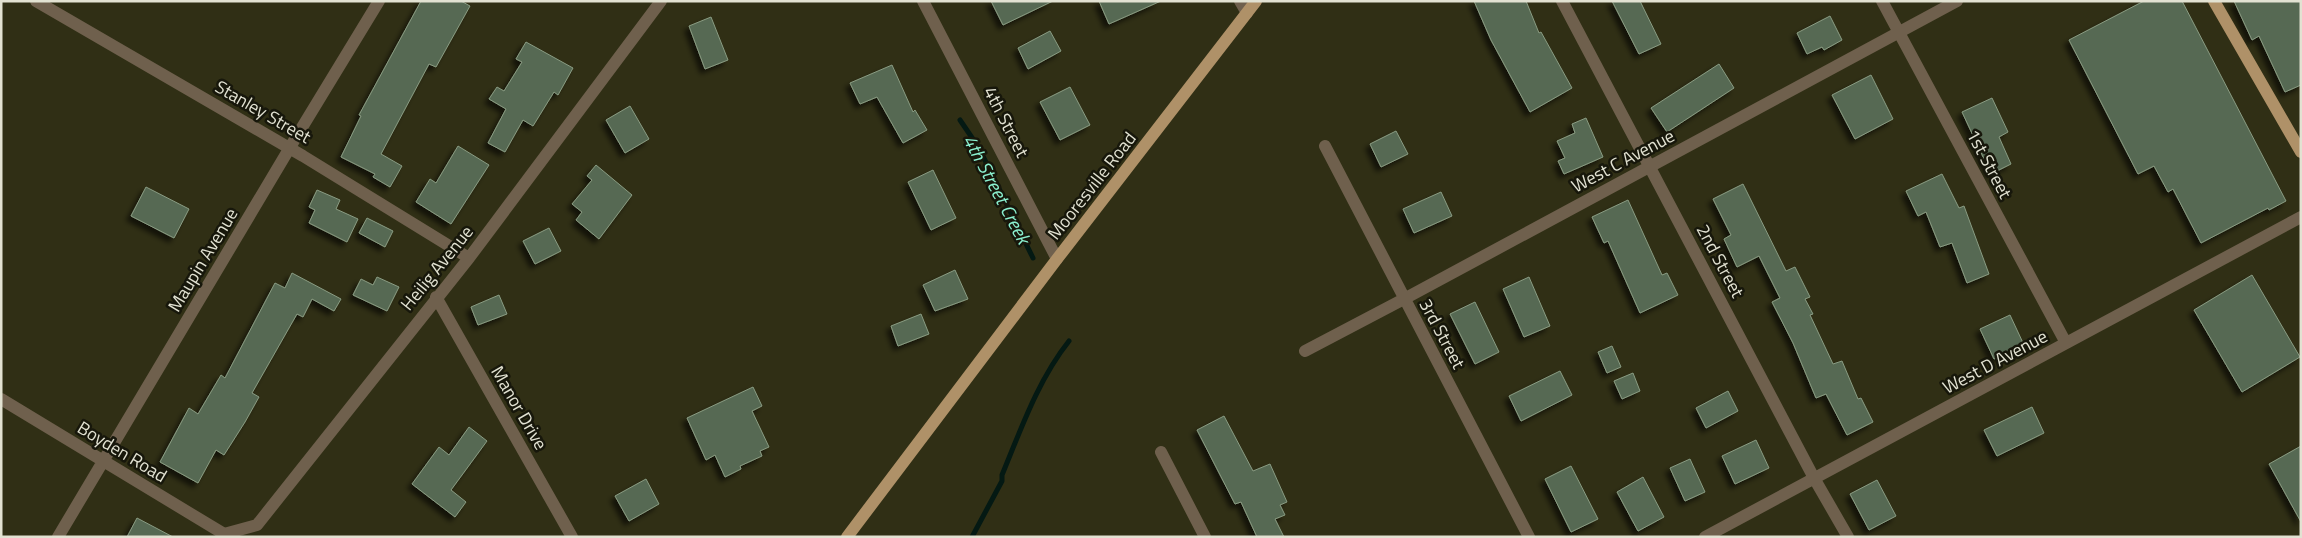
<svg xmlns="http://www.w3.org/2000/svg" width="2302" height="538" font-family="'Titillium Web',sans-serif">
<defs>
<filter id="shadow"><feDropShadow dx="-4.5" dy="4.5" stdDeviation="2.5" flood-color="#0009"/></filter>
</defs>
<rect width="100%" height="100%" fill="#302f15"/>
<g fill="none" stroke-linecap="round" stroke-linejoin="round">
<!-- stream -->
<path stroke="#041913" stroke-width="5" d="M960,120L979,148L1033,258
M972,537L1002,481V475C1021,429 1038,380 1069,341"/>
</g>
<!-- building -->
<path fill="#576952" stroke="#899c83" filter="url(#shadow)" d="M421,1H461L470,6L436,67L429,64L381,154L402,166L390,187L373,177L375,174L341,157L361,116L359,115Z
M991,1H1053L1003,25Z
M1099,1H1161L1109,24Z
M1474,1H1526L1539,33L1541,32L1572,88L1530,112L1491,40Z
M1612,1H1640L1661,44L1639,54Z
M2144,1H2182L2286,201L2269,210L2268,208L2201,243L2173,189L2168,192L2154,166L2138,174L2069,40Z
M2234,1H2301V85L2285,92L2259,36L2252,40Z
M1830,16L1842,40L1824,50L1822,47L1807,54L1797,33Z
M711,17L728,60L705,69L689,26Z
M1050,31L1061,51L1028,69L1018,48Z
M526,42L573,68L558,95L554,92L533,126L523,120L505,152L488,143L506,109L489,99L497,87L504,91L522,62L516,59Z
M1719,64L1734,88L1667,132L1651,108Z
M892,65L913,112L915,110L927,130L903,143L877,97L860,104L850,83Z
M1871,75L1893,119L1855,139L1832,95Z
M1070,87L1090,125L1060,140L1040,102Z
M1992,98L2008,132L1999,137L2011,164L1991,174L1962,112Z
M630,106L649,139L625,153L606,120Z
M1586,118L1603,157L1564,174L1558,161L1565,158L1557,141L1575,133L1572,124Z
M1396,131L1408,154L1381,167L1370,144Z
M458,146L489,165L451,224L416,202L430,179L436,183Z
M596,165L632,195L599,239L576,220L582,212L572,204L592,180L587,176Z
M933,170L956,218L931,230L908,182Z
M1942,174L1959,208L1964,206L1989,274L1967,283L1952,243L1940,247L1926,212L1918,216L1906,191Z
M1743,184L1786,271L1795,267L1810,297L1805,299L1813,314L1810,315L1833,364L1842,361L1858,399L1861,398L1873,422L1847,435L1826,394L1816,398L1793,343L1772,302L1780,298L1759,256L1737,267L1724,239L1731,235L1713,199Z
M146,187L189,209L174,238L131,216Z
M317,190L340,200L336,209L358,219L347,242L309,223L315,210L309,207Z
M1441,192L1452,216L1414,233L1403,209Z
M1628,200L1662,275L1667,273L1678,295L1640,313L1608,241L1604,243L1592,217Z
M367,218L393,231L385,247L359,233Z
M549,228L561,251L535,264L523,241Z
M955,270L968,299L935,311L923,285Z
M292,273L341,299L334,311L312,299L303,317L297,314L252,393L259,397L245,422L224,455L216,450L198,483L160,462L189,408L198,414L221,375L225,378L275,283L285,288Z
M2252,275L2300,357L2242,392L2194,310Z
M377,277L399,287L387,311L353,295L361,279L373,285Z
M1529,277L1550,326L1524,337L1503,289Z
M499,295L507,314L478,325L471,307Z
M1475,302L1499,352L1475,364L1450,314Z
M921,314L929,334L898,346L891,326Z
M2010,315L2024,345L1994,359L1980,329Z
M1612,346L1621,367L1607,373L1598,352Z
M1560,371L1572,395L1521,421L1509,396Z
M1633,373L1640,391L1622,399L1614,381Z
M753,387L762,406L752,411L769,447L760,451L762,456L740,466L741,469L725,477L715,455L706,460L687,418Z
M1728,391L1738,411L1706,428L1696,408Z
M2032,407L2044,433L1997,456L1984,430Z
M1224,416L1253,471L1270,464L1287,502L1280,505L1285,515L1275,519L1284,537H1257L1241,502L1235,504L1197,430Z
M469,427L487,441L451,490L466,502L455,517L412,484L439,447L449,455Z
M1756,440L1769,468L1735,484L1722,456Z
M2301,446V522L2269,464Z
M1690,459L1705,492L1685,501L1670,468Z
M1571,466L1598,519L1571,532L1545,479Z
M1643,477L1664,517L1638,531L1617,492Z
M646,479L659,504L629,521L615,496Z
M1877,480L1896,516L1869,530L1850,494Z
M137,518L173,537H127Z"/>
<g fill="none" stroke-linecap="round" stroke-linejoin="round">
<!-- street -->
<path stroke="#6f604d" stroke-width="12" d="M36,1L303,156L469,258
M923,1L1057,259
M1240,1L1247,13
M1562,1L1814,478L1848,537
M1882,1L2066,343
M1325,146L1529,537
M436,297L572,537
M1305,351L1404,299L1957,1
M1,399L224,534L257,525L469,258L661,1
M1161,452L1205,537
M58,537L295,139L379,1
M1705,537L2301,217"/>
<!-- primary -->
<path stroke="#af9168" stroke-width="12" d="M2214,1L2301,152
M847,537L1057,259L1256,1"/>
</g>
<g text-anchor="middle" stroke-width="5" stroke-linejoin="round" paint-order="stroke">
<!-- street labels -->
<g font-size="18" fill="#e2e2d2" stroke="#17170b">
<text transform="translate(263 112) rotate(30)" y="6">Stanley Street</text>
<text transform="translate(1006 122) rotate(63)" y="6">4th Street</text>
<text transform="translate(1623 161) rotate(-28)" y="6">West C Avenue</text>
<text transform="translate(1989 164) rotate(62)" y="6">1st Street</text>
<text transform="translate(1092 186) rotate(-52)" y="6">Mooresville Road</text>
<text transform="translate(203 260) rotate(-59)" y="6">Maupin Avenue</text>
<text transform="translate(1720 261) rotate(62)" y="6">2nd Street</text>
<text transform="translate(437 268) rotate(-51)" y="6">Heilig Avenue</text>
<text transform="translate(1442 334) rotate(62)" y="6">3rd Street</text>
<text transform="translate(1995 362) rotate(-28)" y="6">West D Avenue</text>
<text transform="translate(519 408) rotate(60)" y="6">Manor Drive</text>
<text transform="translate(122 452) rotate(31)" y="6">Boyden Road</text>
</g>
<!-- water labels -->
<g font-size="19" font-style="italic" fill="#8bf1d0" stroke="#17170b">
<text transform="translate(997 189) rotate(62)" y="7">4th Street Creek</text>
</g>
</g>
<!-- border -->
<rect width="2302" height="538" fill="none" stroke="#e2e2d2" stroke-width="5"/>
</svg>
